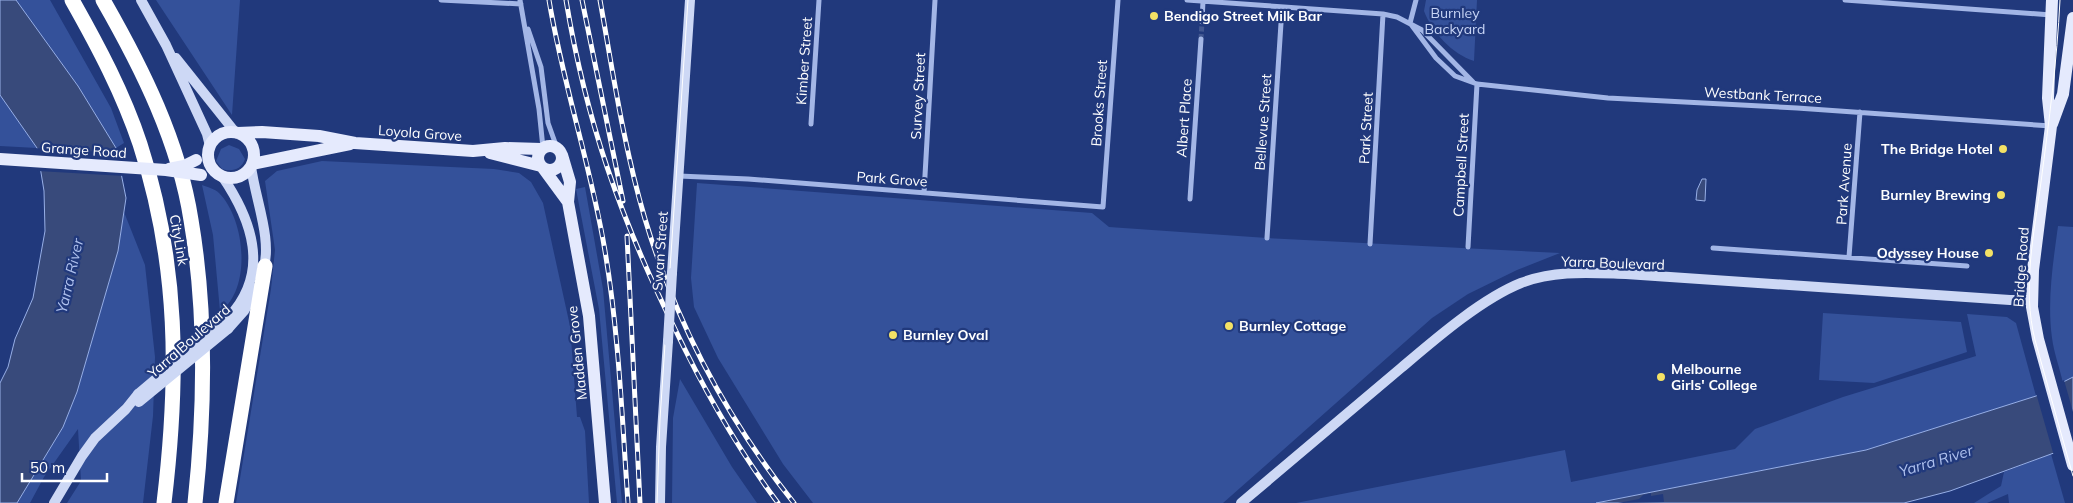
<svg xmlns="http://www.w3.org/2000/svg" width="2073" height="503" font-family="Mulish,sans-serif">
<rect width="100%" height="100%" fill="#21397c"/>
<!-- green -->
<path fill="#34519a" d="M16,0H50L111,108L124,143L116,148L78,86Z
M156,0H240L232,115Z
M1426,0H1477L1474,61C1452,54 1432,32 1424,11Z
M0,95L3,99L37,148L0,146Z
M229,145L239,149L245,159C241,170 232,172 222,169L216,161L221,149Z
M322,161L494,169L519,173L531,182L543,203L570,326L577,417H580L585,431L589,503H236L271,289L275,250L265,181L277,171Z
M697,183L1092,213L1109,227L1267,238L1560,253L1517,270L1468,294L1432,318L1223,503H813L783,464L718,358L694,307L691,278Z
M202,185C207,187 215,189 219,193C245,219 252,287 221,311H220L213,235Z
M585,187L603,289L622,503H617L599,309L576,189Z
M124,212L145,265L155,357L153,416L143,503H67L81,481L78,429L44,477L30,503H17L63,427L77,392L118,251Z
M2058,226L2073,227V377L2063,383C2060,369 2054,353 2052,338C2047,301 2053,263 2058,226Z
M1823,313L1961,322L1967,352L1874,383L1819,380Z
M1967,314L2007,317L2016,323L2036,396L1866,450L1595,503H1296L1565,450L1571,482L1735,449L1755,429L1843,397L1976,356Z
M680,379L732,467L757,503H672L673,418Z
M2051,454L2065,503H2009L2008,494L1987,503H1974L2001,486L2004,472Z"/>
<!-- water -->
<path fill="#384a7b" stroke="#97afe7" d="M0,0H16L78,86L116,148L126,198L118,251L77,392L63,427L17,503H0V383L8,367L15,339L33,298L45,231L44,191L37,148L0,95Z
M1702,179H1706L1705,201L1696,200L1697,190Z
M2073,377V446L1950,491L1904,503H1596L1866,450L2036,396Z"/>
<!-- pier -->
<path fill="#21397c" d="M33,148L119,153L124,176L38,171Z
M2064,380L2073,412V449L2054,456L2036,393Z
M1651,493V496L1663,494L1664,502L1618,503L1639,499L1643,495Z"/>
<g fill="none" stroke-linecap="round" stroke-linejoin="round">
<!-- minor-tunnel -->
<path stroke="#425790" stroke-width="5" stroke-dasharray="5 2.5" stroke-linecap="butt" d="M1201,39L1202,22"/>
<!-- minor -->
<path stroke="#a3b6e6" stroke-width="5" d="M441,0L521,4
M520,0L539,109L543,148
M1187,0L1383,14L1397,17L1422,30L1473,82
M1845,0L2051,15
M1202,22L1203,1
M1410,23L1436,58L1455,76L1477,84L1608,98L1797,108L2051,126
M1410,23L1416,0
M528,29L541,67L548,123L557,148
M811,124L819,0
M679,176L748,179L1103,207L1118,0
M924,193L935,0
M1190,199L1201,39
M1267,238L1282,8
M1370,244L1383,14
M1468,247L1477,84
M1713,248L1967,266
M1849,257L1860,112"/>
<!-- secondary -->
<path stroke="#cdd8f5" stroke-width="10" d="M141,0L166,45L207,134L210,146
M176,58L235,132
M251,166C255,199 273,240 263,271
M222,176C252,220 271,272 229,317
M672,273L690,0
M228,329L244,311L258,287
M54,503L82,456L95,438L126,409L138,394
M660,503L661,447L668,341
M1241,503C1294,458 1347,413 1401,368C1434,340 1481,299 1521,283C1555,270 1590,273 1626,274L2010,300H2031"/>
<!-- primary -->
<path stroke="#e5eafd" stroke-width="12" d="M2052,0L2048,98L2051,126L2033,270L2032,307L2038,339L2073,465
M2052,124L2063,94L2073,18
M208 155a23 23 0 1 1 46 0a23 23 0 1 1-46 0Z
M238,133L262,132L319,136L355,143L473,151L505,148L541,149
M538 158a12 12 0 1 1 24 0a12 12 0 1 1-24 0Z
M490,153L541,166
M562,155L570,182L568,202L589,316L605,503
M0,159L76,164
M252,164L350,144
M543,168L568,202"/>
<!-- motorway -->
<path stroke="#fff" stroke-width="15" d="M72,0C98,46 123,93 140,144C179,264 179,378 164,503
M103,0C142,68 179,142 191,220C207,314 205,409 195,503
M226,503L265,266"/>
<!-- tram -->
<path stroke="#fff" stroke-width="1" d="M2060,0C2057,61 2049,121 2041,182C2034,234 2022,288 2035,340L2073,476
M657,503L660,419L688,0"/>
<defs>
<path id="rail" d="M549,0C563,85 591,166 605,251C619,334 622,419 628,503
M566,0C586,121 620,217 674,327C703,388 737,448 778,503
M582,0L623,201
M600,0C613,73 624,148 645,219C676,323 727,419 794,503
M627,236L640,503"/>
</defs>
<!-- rail casing -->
<use href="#rail" stroke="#fff" stroke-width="5"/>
<!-- rail -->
<use href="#rail" stroke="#21397c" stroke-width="3" stroke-dasharray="9" stroke-linecap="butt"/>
<!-- secondary-bridge -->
<path stroke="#cdd8f5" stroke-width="10" d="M668,341L672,273
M138,394L229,317
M139,402L228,329"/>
<!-- primary-bridge -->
<path stroke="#e5eafd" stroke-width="12" d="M76,164L166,170L201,175
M169,169L184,166L196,160"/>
</g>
<!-- markers -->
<g fill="#f3e165" stroke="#21397c" stroke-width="2">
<circle cx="1154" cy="16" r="5"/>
<circle cx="2003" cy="149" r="5"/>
<circle cx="2001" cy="195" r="5"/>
<circle cx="1989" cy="253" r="5"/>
<circle cx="1229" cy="326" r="5"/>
<circle cx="893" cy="335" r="5"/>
<circle cx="1661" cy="377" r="5"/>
</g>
<g text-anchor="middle" stroke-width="4.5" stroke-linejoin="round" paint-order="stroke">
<!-- park labels -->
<g font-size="14" fill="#c7d4f5" stroke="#21397c">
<text x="1455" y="18">Burnley<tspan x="1455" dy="16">Backyard</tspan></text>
</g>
<!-- poi labels -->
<g font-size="14" font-weight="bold" fill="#fff" stroke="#21397c" text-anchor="start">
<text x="1164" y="21">Bendigo Street Milk Bar</text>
<text x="1993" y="154" text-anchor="end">The Bridge Hotel</text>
<text x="1991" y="200" text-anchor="end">Burnley Brewing</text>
<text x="1979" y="258" text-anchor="end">Odyssey House</text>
<text x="1239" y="331">Burnley Cottage</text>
<text x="903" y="340">Burnley Oval</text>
<text x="1671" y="374">Melbourne<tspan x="1671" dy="16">Girls' College</tspan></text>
</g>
<!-- street labels -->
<g font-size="14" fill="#fff" stroke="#21397c">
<text transform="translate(804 61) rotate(-86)" y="5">Kimber Street</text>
<text transform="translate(1763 95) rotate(3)" y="5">Westbank Terrace</text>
<text transform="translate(918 96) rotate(-87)" y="5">Survey Street</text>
<text transform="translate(1099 103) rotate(-86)" y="5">Brooks Street</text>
<text transform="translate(1184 118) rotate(-86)" y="5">Albert Place</text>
<text transform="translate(1263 122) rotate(-86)" y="5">Bellevue Street</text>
<text transform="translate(1366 128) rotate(-87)" y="5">Park Street</text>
<text transform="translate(420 133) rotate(4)" y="5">Loyola Grove</text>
<text transform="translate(84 150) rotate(4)" y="5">Grange Road</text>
<text transform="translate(1461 165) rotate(-87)" y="5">Campbell Street</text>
<text transform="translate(892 179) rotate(4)" y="5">Park Grove</text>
<text transform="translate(1844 184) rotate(-86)" y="5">Park Avenue</text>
<text transform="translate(179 240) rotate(80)" y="5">CityLink</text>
<text transform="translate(660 251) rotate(-86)" y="5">Swan Street</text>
<text transform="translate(1613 263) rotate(2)" y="5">Yarra Boulevard</text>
<text transform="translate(2021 267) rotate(-86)" y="5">Bridge Road</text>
<text transform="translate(189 341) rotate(-41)" y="5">Yarra Boulevard</text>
<text transform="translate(577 353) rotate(-96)" y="5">Madden Grove</text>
</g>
<!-- water labels -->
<g font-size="15" font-style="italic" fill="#afc1ee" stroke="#21397c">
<text transform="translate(70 276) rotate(-77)" y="5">Yarra River</text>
<text transform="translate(1936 461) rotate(-17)" y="5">Yarra River</text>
</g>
</g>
<!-- scale -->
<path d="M22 473v8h85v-8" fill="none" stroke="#ffffff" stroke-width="2.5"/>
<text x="30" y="473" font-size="15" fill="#ffffff" stroke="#21397c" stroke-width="4" paint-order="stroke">50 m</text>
</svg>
